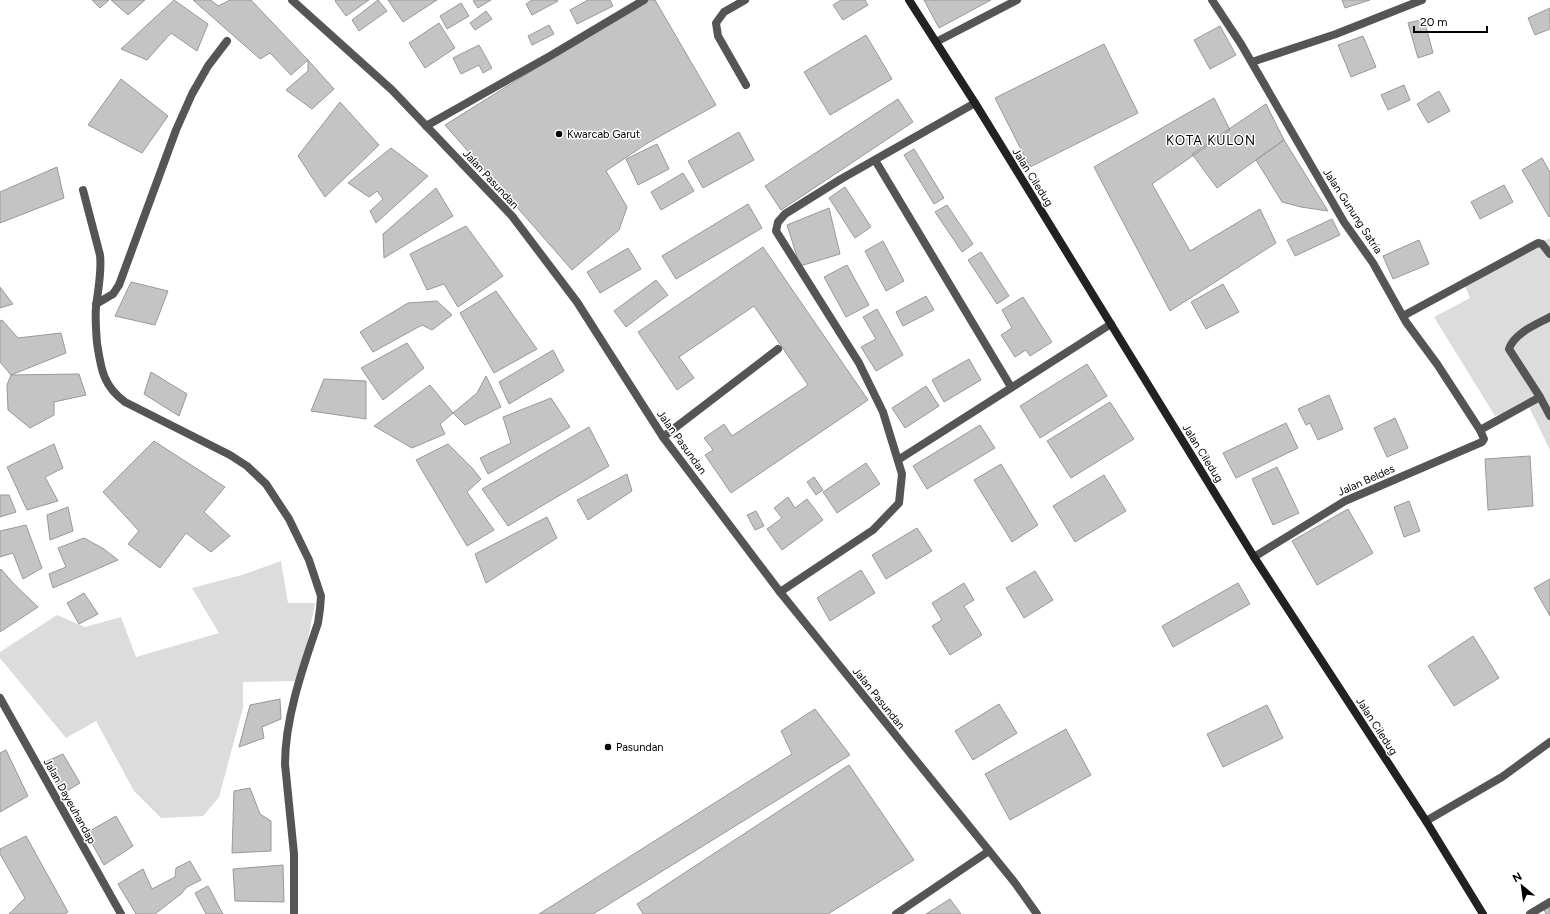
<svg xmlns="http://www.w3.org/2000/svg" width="1550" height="914" font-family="Figtree,sans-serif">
<rect width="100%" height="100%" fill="#fff"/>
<!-- green -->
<path fill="#dcdcdc" d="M1550,238V450L1528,405L1495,416L1434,317L1470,298L1462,279Z
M281,561L288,603H315L300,681L243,682V708L219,797L203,816L161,818L134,791L96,721L66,738L0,658V652L57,615L85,627L121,617L136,657L219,633L192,588L242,575Z"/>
<!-- building -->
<path fill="#c4c4c4" stroke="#999" d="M92,0H109L100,8Z
M111,0H145L128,15Z
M174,0L208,24L197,51L171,33L147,60L121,49Z
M193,0H211L218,6L230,0H251L308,60L291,75L270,53L260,59Z
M336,0H369L346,16L335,1Z
M378,0L387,11L359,31L352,20Z
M388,0H437L403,22Z
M475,0H491L478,8L473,1Z
M532,0H557L558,1L532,15L526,4Z
M588,0H610L613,6L577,24L570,10Z
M645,0H655L716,105L646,144L606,171L627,207L619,230L572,270L445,125Z
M841,0H865L868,5L843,20L833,5Z
M924,0H991L939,28Z
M1342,0H1370L1345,8Z
M461,3L469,16L447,29L440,16Z
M1550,8V29L1535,35L1528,18Z
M486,11L492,19L475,30L470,23Z
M1424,19L1433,53L1418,58L1408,23Z
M439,23L455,48L425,68L409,43Z
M549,25L554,34L532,45L528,36Z
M1220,26L1236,55L1210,69L1194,40Z
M866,35L892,79L830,115L804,72Z
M1363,36L1376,67L1351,77L1338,45Z
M1104,44L1138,113L1030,167L995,98Z
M479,45L492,68L483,73L479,65L461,74L453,58Z
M308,60L334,89L312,109L286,90L308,71Z
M121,79L168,116L142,153L88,125Z
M1404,85L1410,100L1388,110L1381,95Z
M1439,91L1450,111L1428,123L1417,104Z
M1214,98L1230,130L1152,184L1190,251L1260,209L1276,243L1170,311L1094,167Z
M898,99L913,122L781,210L765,186Z
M340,102L379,145L325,197L298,156Z
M1266,104L1284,140L1217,188L1192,154Z
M739,132L754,160L703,188L688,161Z
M1284,140L1328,211L1301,207L1282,202L1256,160Z
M657,144L669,169L638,185L626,159Z
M391,148L428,176L376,223L370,211L383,199L377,191L369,197L348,183Z
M914,149L944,198L934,204L904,155Z
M1542,158L1550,172V216L1549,217L1522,170Z
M57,167L64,198L0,223V192Z
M683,173L694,191L661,210L651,192Z
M1504,185L1513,202L1480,219L1471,202Z
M845,187L871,227L855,238L829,198Z
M436,188L453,216L384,258L383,234Z
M748,204L762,228L676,279L662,256Z
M947,205L973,244L962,252L935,212Z
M829,208L840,254L800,266L787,225Z
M1332,219L1340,235L1295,256L1287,240Z
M466,226L503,276L458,307L444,284L427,290L410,254Z
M1419,240L1429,264L1393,279L1383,256Z
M883,241L904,281L886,291L865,251Z
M763,247L868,400L731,493L705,455L713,450L704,438L724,424L732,436L808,385L754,306L679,357L694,378L677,390L638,332Z
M628,248L641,269L600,293L587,272Z
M981,252L1009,296L997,304L968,260Z
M847,265L869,305L846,317L824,277Z
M656,280L668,295L626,327L614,311Z
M131,282L168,291L155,325L115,316Z
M1223,284L1239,312L1206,329L1191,302Z
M0,287L13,304L0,308Z
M496,291L537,349L494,373L460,313Z
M926,296L934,310L903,326L896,312Z
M1023,297L1052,342L1030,356L1026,350L1015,357L1001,335L1012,328L1002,310Z
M437,301L452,315L432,330L422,325L373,352L360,332L408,303Z
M877,309L903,355L876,371L861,347L876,339L863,317Z
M2,320L18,338L61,333L66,353L11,375L0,362V321Z
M407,343L424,368L383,400L361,368Z
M553,350L564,371L509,404L499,382Z
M969,359L981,380L944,402L932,380Z
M1087,364L1107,396L1040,438L1020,406Z
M151,372L187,394L179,416L144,394Z
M79,374L86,395L54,402V415L30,428L8,410L7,385L11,375Z
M486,376L501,407L465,425L453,413L477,393Z
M324,379L366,381V419L311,411Z
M430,385L453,413L440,424L445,434L412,448L374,426Z
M926,386L939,406L905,428L892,408Z
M1329,395L1343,429L1318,440L1310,423L1306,425L1298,409Z
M551,398L570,427L488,474L480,458L511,443L503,417Z
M1110,402L1134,439L1071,478L1047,441Z
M1395,418L1408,448L1387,457L1374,428Z
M1286,423L1298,448L1236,478L1223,453Z
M980,425L995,448L927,489L913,466Z
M589,427L609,466L508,526L482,489Z
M154,441L225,487L204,512L230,536L211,552L186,533L160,568L128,544L139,531L103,492Z
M54,444L63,468L45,477L58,501L27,510L7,467Z
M448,444L473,469L481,479L467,492L494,530L467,546L416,460Z
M1530,456L1533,506L1488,510L1485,459Z
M866,463L880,484L837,513L823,492Z
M1001,464L1038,525L1012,542L974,480Z
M1277,467L1299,513L1273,525L1252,479Z
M627,474L632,491L588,520L577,500Z
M1104,475L1126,511L1075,542L1053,506Z
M814,477L823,490L816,495L807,482Z
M0,495H9L16,512L0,517Z
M788,497L795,508L807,499L823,520L782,550L767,529L782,518L774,508Z
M1409,501L1420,531L1404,537L1394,507Z
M68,507L73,531L50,540L47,515Z
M1348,509L1373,553L1317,585L1292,541Z
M756,511L764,526L755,530L747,515Z
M547,517L557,538L486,583L475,554Z
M26,525L42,568L23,579L13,553L0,557V531Z
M917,528L932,551L886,579L872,555Z
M84,538L104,549L118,560L53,588L49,574L66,567L58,548Z
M1,569L14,584L38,607L0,632V570Z
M861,570L875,593L830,621L817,598Z
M1035,571L1053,600L1024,618L1006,588Z
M1550,579V616L1534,588Z
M964,583L974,600L964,606L982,635L950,655L932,626L942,620L932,603Z
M1238,583L1250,604L1173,647L1162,626Z
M84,593L98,614L79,624L67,603Z
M1473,636L1499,678L1454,706L1428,666Z
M280,699L281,719L262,727L264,738L239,747L250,705Z
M999,704L1017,733L973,760L955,731Z
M1267,705L1283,738L1223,767L1207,734Z
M815,709L850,755L593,914H539L792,754L781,731Z
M1066,729L1091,775L1010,820L985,774Z
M6,750L28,796L0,812V753Z
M63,754L80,783L62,794L45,762Z
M849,765L914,860L828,914H643L637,904Z
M250,788L260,814L271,821V851L232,853L234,791Z
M116,816L133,846L104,865L86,833Z
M26,836L68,912L65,914H9L25,898L0,854V849Z
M190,861L201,880L187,887L181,894L155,914H136L118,884L143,869L152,889L175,877L176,868Z
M283,865L284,902L235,901L233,869Z
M208,886L223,914H206L195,893Z
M950,899L961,914H926Z
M1550,907V914H1546L1544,910Z"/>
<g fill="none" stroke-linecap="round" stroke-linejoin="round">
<!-- service -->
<path stroke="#555" stroke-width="8" d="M1403,316L1538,243L1542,244L1550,254
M1540,397L1509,349C1514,333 1537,324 1550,317
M1480,430L1540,397L1550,416
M663,437L778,349
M896,914L989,851"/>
<!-- minor -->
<path stroke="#555" stroke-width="8" d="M745,0L724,12L716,23L718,36L746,85
M1212,0L1241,44L1344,222L1373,263L1406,322L1437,364L1480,430L1484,439L1482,442L1345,501L1254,557
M936,42L1017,0
M1252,62L1336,34L1422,0
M426,126L550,56L644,0
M875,160L1011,387
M83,190L100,255C102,272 98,289 96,307C95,319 96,331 97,343C101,369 103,386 125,402L230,455L247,466L266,484L289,519L309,560L321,596L320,609L318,623C303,667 285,718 285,764L294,854V914
M96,304L113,294L119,285L176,130L192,94L208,66L227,41
M898,460L1111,324
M780,592L873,530L899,503L902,474L883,412L859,363L776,231L778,222L785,214L841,179L975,103
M0,698L121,914
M1426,821L1502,777L1550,742
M1530,914L1550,902"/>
<!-- tertiary -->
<path stroke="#555" stroke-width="8" d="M292,0L392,90L512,216L577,302L663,437L780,592L1015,883L1037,914"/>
<!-- secondary -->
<path stroke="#222" stroke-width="8" d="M909,0L975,103L1254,557L1426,821L1483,914"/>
</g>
<!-- markers -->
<g fill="#000" stroke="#fff" stroke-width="1.5">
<circle cx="559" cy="134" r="4"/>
<circle cx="608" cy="747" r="4"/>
</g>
<g text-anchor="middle" stroke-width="3" stroke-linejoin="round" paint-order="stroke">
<!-- poi labels -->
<g font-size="11" fill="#000" stroke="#fff" text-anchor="start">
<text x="567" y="138">Kwarcab Garut</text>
<text x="616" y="751">Pasundan</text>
</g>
<!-- street labels -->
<g font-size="11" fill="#000" stroke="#fff">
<text transform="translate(1033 177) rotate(58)" y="4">Jalan Ciledug</text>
<text transform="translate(491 179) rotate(47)" y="4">Jalan Pasundan</text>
<text transform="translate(1353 211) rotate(57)" y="4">Jalan Gunung Satria</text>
<text transform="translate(682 442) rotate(54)" y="4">Jalan Pasundan</text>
<text transform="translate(1203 453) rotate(58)" y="4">Jalan Ciledug</text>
<text transform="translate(1366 480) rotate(-24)" y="4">Jalan Beldes</text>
<text transform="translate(879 698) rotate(51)" y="4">Jalan Pasundan</text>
<text transform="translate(1377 726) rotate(57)" y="4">Jalan Ciledug</text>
<text transform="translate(70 801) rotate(61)" y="4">Jalan Dayeuhandap</text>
</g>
<!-- quarter labels -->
<g font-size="13" letter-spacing="1" fill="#000" stroke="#fff">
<text x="1211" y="145">KOTA KULON</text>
</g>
</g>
<!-- north arrow -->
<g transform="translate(1522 886) rotate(331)" stroke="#ffffff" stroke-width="3" paint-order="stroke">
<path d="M0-3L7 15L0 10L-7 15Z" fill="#000000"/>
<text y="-6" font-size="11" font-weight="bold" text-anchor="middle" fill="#000000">N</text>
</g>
<!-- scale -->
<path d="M1414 26v6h73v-6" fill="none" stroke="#000000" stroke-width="2"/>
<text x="1420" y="26" font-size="12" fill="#000000" stroke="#ffffff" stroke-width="3" paint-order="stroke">20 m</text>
</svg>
